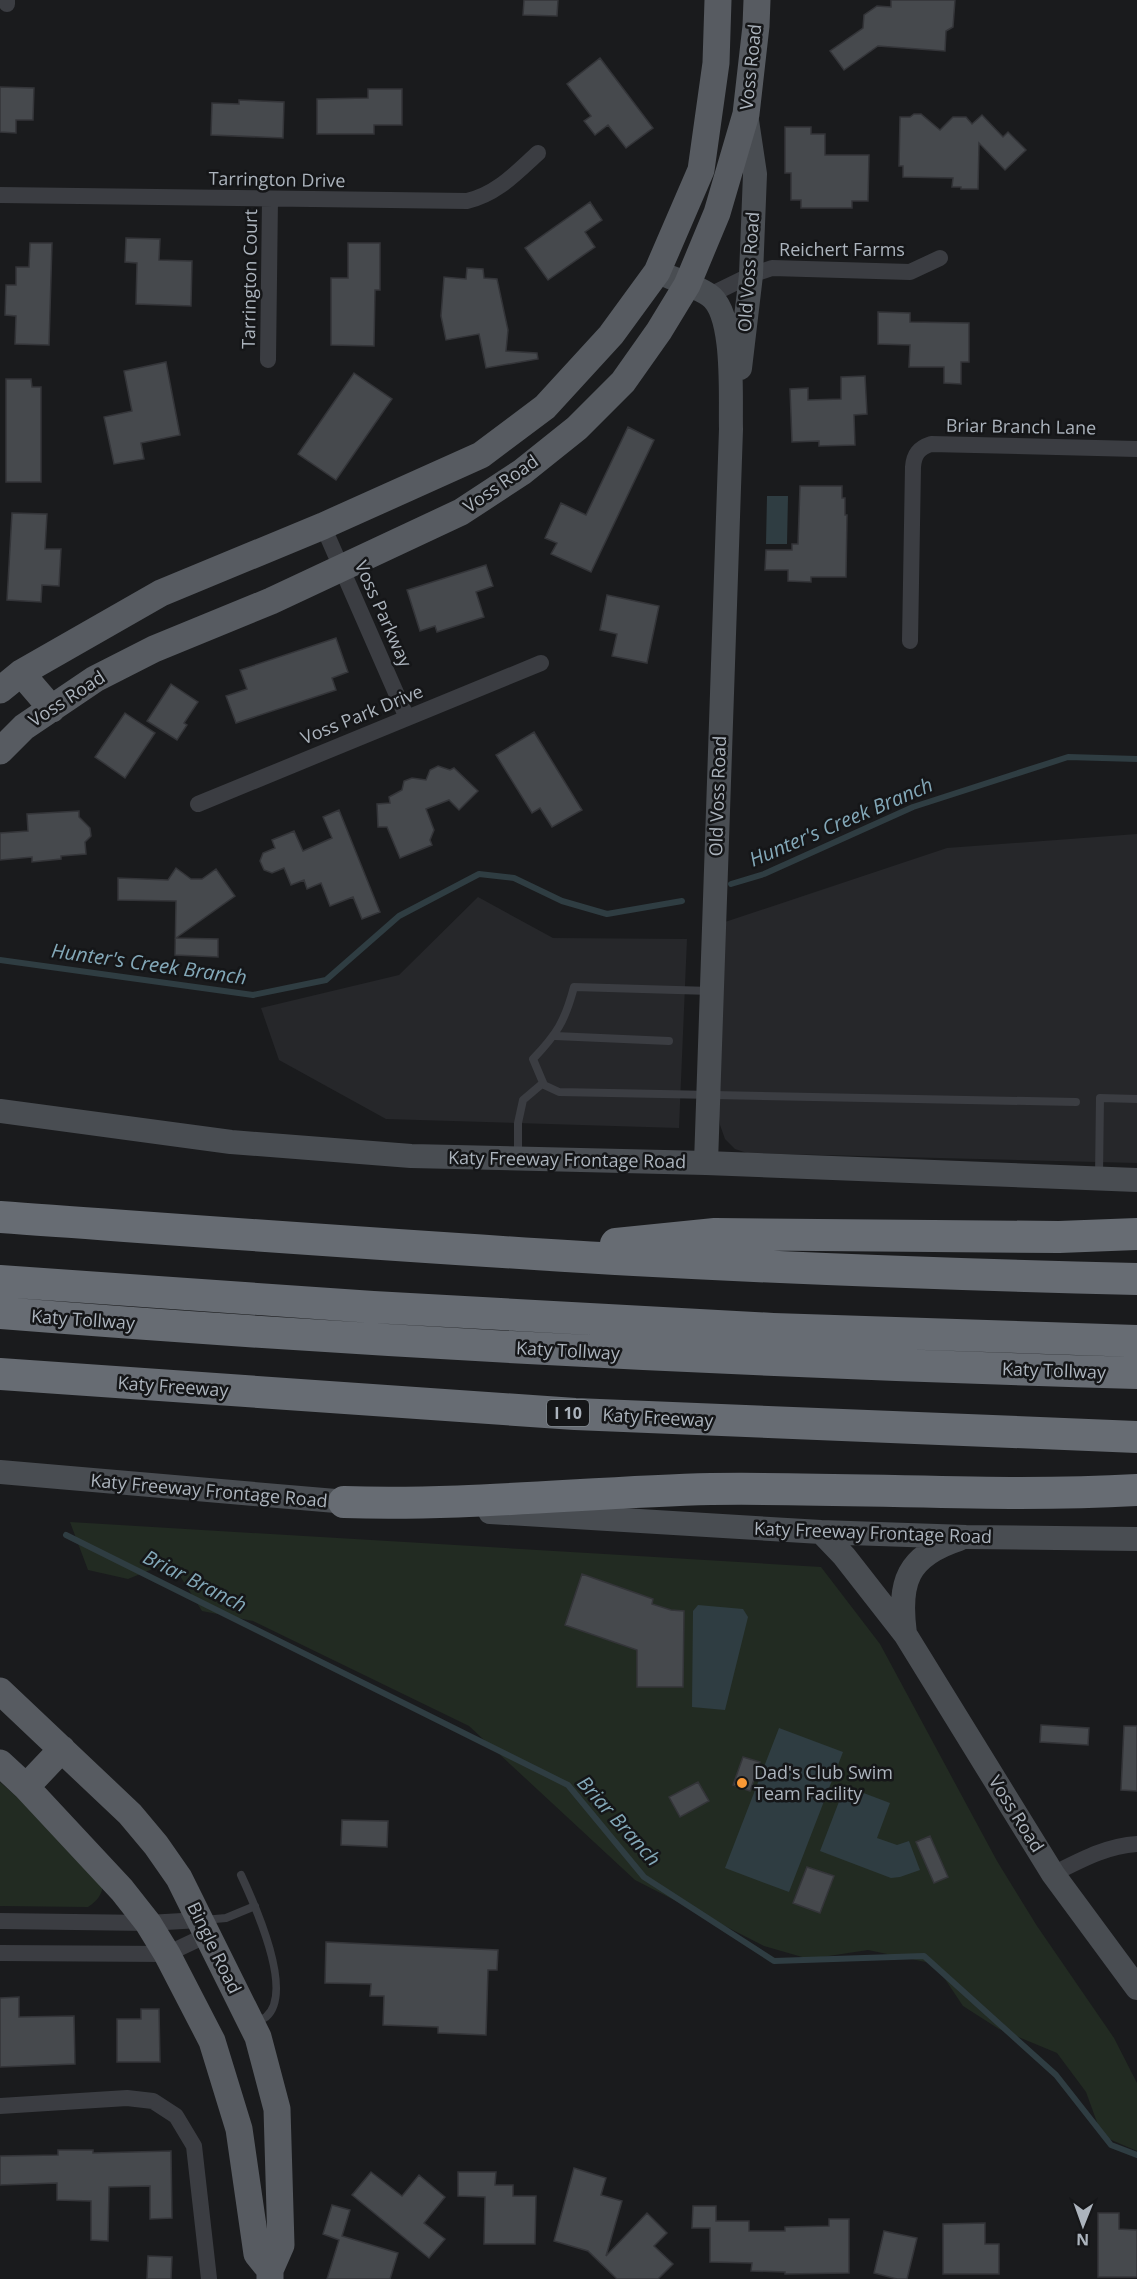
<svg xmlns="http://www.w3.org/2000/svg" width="1137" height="2279" font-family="'Open Sans',sans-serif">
<rect width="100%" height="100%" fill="#1a1b1d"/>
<!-- built -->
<path fill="#26272a" d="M1137,834V1163L747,1153L735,1149L725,1139L720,1125L718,1107L719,924L947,848Z
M478,897L553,938L687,939L679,1128L386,1119L279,1060L261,1008L399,975Z"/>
<!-- green -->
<path fill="#222b22" d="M70,1522L821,1567L880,1644L997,1861L1037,1926L1114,2038L1137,2083V2151L1102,2136L1086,2092L1057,2053L999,2029L963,2006L935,1964L868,1950L809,1959L764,1946L635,1880L469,1726L253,1621L202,1611L177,1571L155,1568L128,1579L88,1570Z
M0,1782L43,1820L103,1883C103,1894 97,1901 88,1907L0,1906Z"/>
<!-- water -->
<path fill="#2f3d42" d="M767,496H788L787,544H766Z
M698,1605L743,1609L748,1617L725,1710L692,1707L693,1611Z
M779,1728L843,1752L789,1892L725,1868Z
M845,1786L890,1803L877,1838L897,1845L909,1841L920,1870L900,1877L891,1878L820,1851Z"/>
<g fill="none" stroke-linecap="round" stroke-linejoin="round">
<!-- stream -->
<path stroke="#2f3d42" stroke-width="6" d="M731,884L764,874L913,807L1068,757L1137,759
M0,960L253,995L326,980L399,916L479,874L514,878L562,901L607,914L682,901
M66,1535L568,1785L644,1877L774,1961L924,1956L1056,2075L1111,2145L1137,2155"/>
</g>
<!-- building -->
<path fill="#46494d" stroke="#343539" stroke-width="1.5" d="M524,0H558L557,16L523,15Z
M891,0H955L953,27L946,31L945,51L878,46L844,70L830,51L863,28L864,15L877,6L891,7Z
M600,58L653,128L626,148L608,125L595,135L584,121L591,116L567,84Z
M0,87L34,88L33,120H16V133L0,132Z
M368,89H402V125H374V134H317V99L368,98Z
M239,100L284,102L283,138L211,135L212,103L239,104Z
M914,114H921L940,130L953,117H966L972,124L982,115L1003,137L1008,132L1026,150L1005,170L979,143L978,189H961V187H952L953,178L903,177V166H899L900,117H910Z
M785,127H811V134H825V155H869L868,201H852V208H801V200H791V173H785Z
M590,202L602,220L585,232L595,247L548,280L525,248Z
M126,238L160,239L159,260L192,261L191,306L136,304L137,263L125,262Z
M30,243H52L49,345L15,344L16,316L5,315L6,285H16V267H29Z
M348,243H380V290H375L374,346L331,345V278H348Z
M467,268L483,269L484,278L497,279L508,330L506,351L537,353L538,359L486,368L479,334L446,340L441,316L444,277L466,279Z
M878,312L910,313V322L969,323V362H961V384L944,383V367H909L910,345L878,344Z
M166,362L180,435L141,443L144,459L114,464L104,417L132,411L124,371Z
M354,373L392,399L336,480L298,454Z
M865,376L867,414L854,415L855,445L819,446V441L792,442L790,389L808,388V400L841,399V377Z
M6,379H31L32,387H41V482H6Z
M628,427L654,440L591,572L551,554L557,543L545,538L561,503L586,515Z
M800,486H842V498H845V515H847L846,577H811V582L788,581V570H765L766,550H792V544H798Z
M12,513L47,514L45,549H61L59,586L42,585L41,602L7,600Z
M486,565L493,586L476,592L484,617L437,632L435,626L420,631L407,590Z
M607,595L659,606L647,663L612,656L617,634L600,630Z
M336,638L348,672L332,678L336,690L236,723L226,696L247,689L240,670Z
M171,684L198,702L184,723L187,725L177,740L147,721Z
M125,713L155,733L125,778L95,757Z
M534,732L582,810L552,827L540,808L532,813L496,755Z
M438,766L450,770L454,768L478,791L459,810L449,800L426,809L434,830L430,840L432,845L400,858L387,827H378L377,804L390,803L389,797L402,790L404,781L412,778L426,780L430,770Z
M339,810L380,912L362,919L353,897L330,906L321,883L307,889L304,880L291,885L284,868L272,873L264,870L260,861L263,853L275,848L272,840L294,831L303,851L332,838L323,817Z
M79,811V817L90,828L91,836L85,842L86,854L61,856V859L32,862V857L0,860V833L28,831L27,814Z
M176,868L191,879H202L216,869L235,896L176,938L218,939V957L175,955L176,901L118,900V878L168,880Z
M582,1574L653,1599L652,1604L671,1610L684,1611L683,1687H637V1650L565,1625Z
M1041,1725L1089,1728L1088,1745L1040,1742Z
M1124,1726H1137V1791L1121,1790Z
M743,1757L760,1762L750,1791L733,1785Z
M698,1782L709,1801L680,1817L669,1797Z
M342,1820L388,1821L387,1847L341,1845Z
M930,1836L948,1877L934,1883L916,1842Z
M807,1867L834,1876L820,1913L793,1903Z
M326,1942L498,1950L497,1970H488L486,2035L438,2033V2027L383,2025L384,1996H370L371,1984L325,1983Z
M19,1997V2017L74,2016L75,2064L0,2067V1998Z
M141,2009H159L160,2062H117V2019H141Z
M58,2150H93V2153L171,2151L172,2218L150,2219V2186L109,2187L108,2241L91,2240V2201L57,2200V2183L0,2185V2156L58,2155Z
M574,2168L606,2178L601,2195L622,2201L606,2256L647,2213L667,2233L654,2246L673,2264L658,2279H617L588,2251L554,2241Z
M371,2172L402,2196L419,2175L445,2197L424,2223L445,2239L429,2258L352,2195Z
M458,2172H496L495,2185H513V2196H536L535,2244H484L485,2197L458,2196Z
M332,2205L350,2210L342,2236L398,2253L390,2279H327L339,2240L323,2234Z
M693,2206H716V2221H749V2231H785V2227L829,2226V2219H849V2273L785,2274V2272L751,2271L752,2263L710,2262V2228H692Z
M1098,2213H1119V2229L1137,2230V2277H1098Z
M985,2223V2244H999V2274H943V2224Z
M884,2231L917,2238L907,2279H897L874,2273Z
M148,2256L172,2257L171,2279H147Z"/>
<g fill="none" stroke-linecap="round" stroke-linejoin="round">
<!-- lane -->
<path stroke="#3b3d42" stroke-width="8" d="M711,991L574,987C565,1021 557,1034 533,1059L544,1085L559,1092L1076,1102
M555,1036L669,1041
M518,1158V1123L523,1100L543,1083
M1099,1176L1100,1098L1137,1099
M241,1875C254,1903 295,1992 266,2017C263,2019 257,2021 254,2023
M204,1920L226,1918L255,1906"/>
<!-- street -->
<path stroke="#3b3d42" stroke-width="16" d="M7,4V0
M0,195L467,201C497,194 516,173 538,153
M710,295L751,275L772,268L910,272L940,258
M268,360L270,199
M323,526L407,718
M910,641L913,467C914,454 919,448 931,444L1137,449
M198,804L541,663
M1053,1874C1081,1860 1106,1846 1137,1844
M0,1921L148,1923L200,1920
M0,1953L167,1954L207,1935
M0,2106L127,2098L153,2101L176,2116L194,2146L209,2279"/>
<!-- secondary -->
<path stroke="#494d52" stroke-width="24" d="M657,272C674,279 694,285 709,295C736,313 730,398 731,429L706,1163
M740,368L751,275L755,174L746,114
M0,1111L231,1142L411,1156L706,1163L1137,1180
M0,1472L359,1503
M490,1512L821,1532L966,1537L1137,1539
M821,1532L844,1556L905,1634L1053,1874L1137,1988
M905,1634C898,1582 907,1556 959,1539"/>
<!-- primary -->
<path stroke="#575b61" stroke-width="27" d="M21,673L52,709
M0,690L21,673L161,593L323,526L481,455L545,407L611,335L657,272L701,170L716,63L718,0
M0,751L24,727L95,679L154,649L271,601L461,512L522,472L577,428L623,382L659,331L687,285L717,213L746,114L756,26L757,0
M0,1691L130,1814L156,1845L179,1878L258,2037L277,2109L281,2245L270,2270V2279
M0,1763L26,1787L122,1890L148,1923L167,1954L212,2041L239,2129L257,2254L270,2270
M26,1787L62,1749"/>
<!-- highway -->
<path stroke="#676c73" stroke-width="32" d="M0,1217C211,1232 422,1248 634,1260C801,1269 969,1275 1137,1279
M616,1244L715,1234L1059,1237L1137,1234
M0,1281L373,1307L773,1329L1137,1341
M0,1313C379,1343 757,1362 1137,1373
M0,1374L575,1414L1137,1437
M344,1502C466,1506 589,1492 711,1489C853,1487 995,1498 1137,1490"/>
</g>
<!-- markers -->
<circle fill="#fa9835" stroke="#151618" stroke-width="2" cx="742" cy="1783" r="6"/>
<g text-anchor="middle" stroke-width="5" stroke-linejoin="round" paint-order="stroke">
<!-- shield labels -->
<rect fill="#151618" stroke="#7f858c" stroke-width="1.5" x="547" y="1400" width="42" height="26" rx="4.5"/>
<g font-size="16" font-weight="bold" fill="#acb4bd">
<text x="568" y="1419">I 10</text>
</g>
<!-- street labels -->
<g font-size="18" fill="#acb4bd" stroke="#151618">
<text transform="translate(751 67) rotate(-84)" y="6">Voss Road</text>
<text transform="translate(277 180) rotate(1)" y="6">Tarrington Drive</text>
<text x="842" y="256">Reichert Farms</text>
<text transform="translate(749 272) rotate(-86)" y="6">Old Voss Road</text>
<text transform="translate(250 279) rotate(-89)" y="6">Tarrington Court</text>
<text transform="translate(1021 427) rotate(1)" y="6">Briar Branch Lane</text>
<text transform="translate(501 484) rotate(-35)" y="6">Voss Road</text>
<text transform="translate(383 614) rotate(66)" y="6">Voss Parkway</text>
<text transform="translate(67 699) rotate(-33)" y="6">Voss Road</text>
<text transform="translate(362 715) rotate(-22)" y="6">Voss Park Drive</text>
<text transform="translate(718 796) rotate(-88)" y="6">Old Voss Road</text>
<text transform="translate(567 1160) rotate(1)" y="6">Katy Freeway Frontage Road</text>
<text transform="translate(83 1320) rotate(4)" y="6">Katy Tollway</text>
<text transform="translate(568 1351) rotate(3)" y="6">Katy Tollway</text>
<text transform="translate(1054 1371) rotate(2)" y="6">Katy Tollway</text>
<text transform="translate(173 1387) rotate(4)" y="6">Katy Freeway</text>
<text transform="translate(658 1418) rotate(3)" y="6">Katy Freeway</text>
<text transform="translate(209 1491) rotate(5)" y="6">Katy Freeway Frontage Road</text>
<text transform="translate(873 1533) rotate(2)" y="6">Katy Freeway Frontage Road</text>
<text transform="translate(1016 1814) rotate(58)" y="6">Voss Road</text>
<text transform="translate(214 1948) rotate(64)" y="6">Bingle Road</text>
</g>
<!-- poi labels -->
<g font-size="18" fill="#acb4bd" stroke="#151618" text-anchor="start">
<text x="754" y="1779">Dad's Club Swim<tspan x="754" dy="21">Team Facility</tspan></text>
</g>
<!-- water labels -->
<g font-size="20" font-style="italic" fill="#83a8b8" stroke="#151618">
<text transform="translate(841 822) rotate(-23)" y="7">Hunter's Creek Branch</text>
<text transform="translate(149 964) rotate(8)" y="7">Hunter's Creek Branch</text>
<text transform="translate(195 1581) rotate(27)" y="7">Briar Branch</text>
<text transform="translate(619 1821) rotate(48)" y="7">Briar Branch</text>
</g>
</g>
<!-- north arrow -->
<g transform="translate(1083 2225) rotate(181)" stroke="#151618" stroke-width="4.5" paint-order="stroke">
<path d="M0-4.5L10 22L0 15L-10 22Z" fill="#acb4bd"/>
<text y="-9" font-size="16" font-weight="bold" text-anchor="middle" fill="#acb4bd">N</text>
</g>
</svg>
